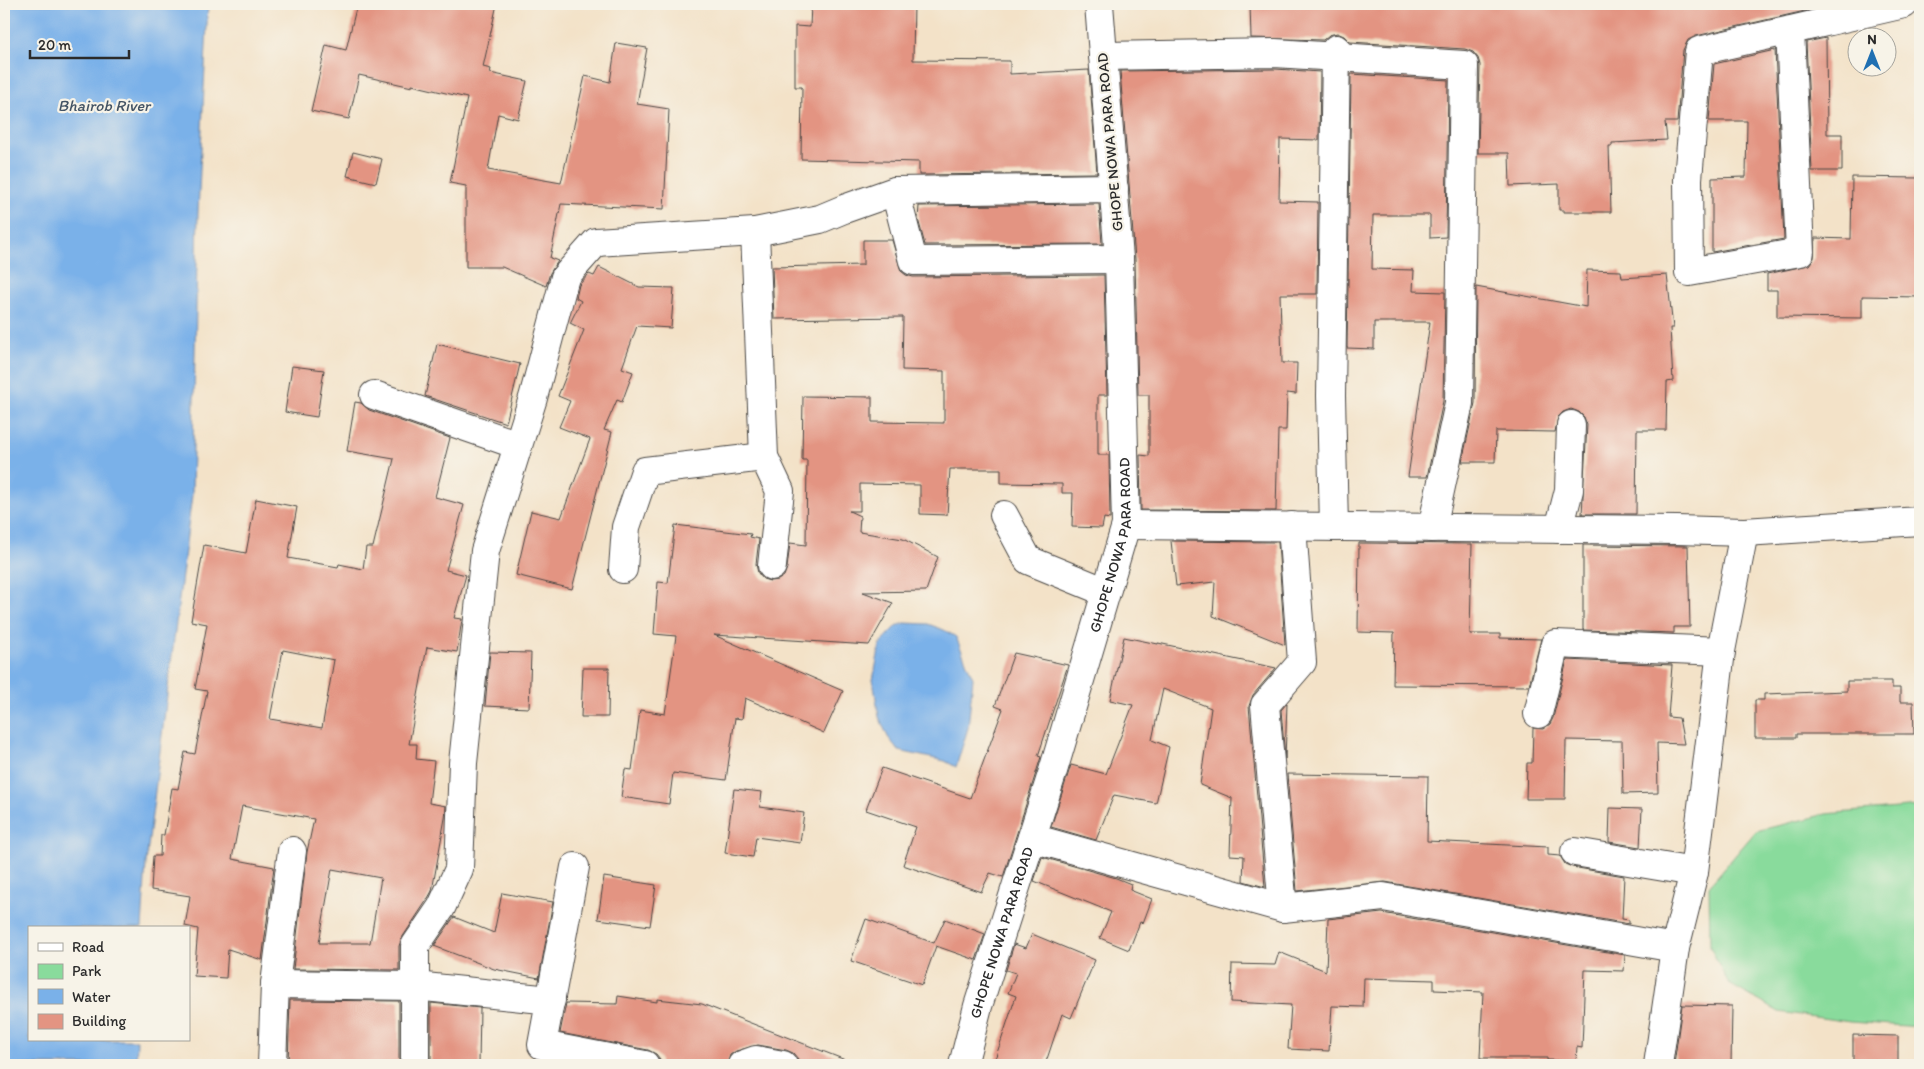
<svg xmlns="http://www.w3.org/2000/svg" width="1924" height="1069" font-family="Itim,sans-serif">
<rect width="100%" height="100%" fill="#f7f3e8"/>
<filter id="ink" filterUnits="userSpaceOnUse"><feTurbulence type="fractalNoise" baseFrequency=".02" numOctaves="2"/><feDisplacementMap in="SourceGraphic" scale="10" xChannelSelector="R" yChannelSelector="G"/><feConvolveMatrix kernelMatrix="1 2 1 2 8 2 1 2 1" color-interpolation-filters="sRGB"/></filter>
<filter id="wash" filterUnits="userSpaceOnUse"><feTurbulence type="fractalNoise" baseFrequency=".0096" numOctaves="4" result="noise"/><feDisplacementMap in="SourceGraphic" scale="20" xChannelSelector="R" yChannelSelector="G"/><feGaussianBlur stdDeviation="1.12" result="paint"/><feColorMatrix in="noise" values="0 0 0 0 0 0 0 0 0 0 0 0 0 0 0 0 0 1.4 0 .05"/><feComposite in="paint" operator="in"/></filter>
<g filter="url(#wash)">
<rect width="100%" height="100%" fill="#f3e2c8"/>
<!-- green -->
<path fill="#89db9c" stroke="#5a8364" d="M1920,806V1027L1850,1022L1779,1012L1729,984L1710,947L1709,886L1756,831L1826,814Z"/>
<!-- water -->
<path fill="#7ab1e9" stroke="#526e8a" d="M4,4H208L198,212L192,495L146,863L142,928H29V1040H137L136,1065H4Z
M904,623L928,624L944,630L956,637L973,678L968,728L956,767L945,761L899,751L888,737L879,717L873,680L880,645L894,628Z"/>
<g id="blocks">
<!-- building -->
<path fill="#e39482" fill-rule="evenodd" d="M357,4H497L483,67L491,69L490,73L527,81L518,119L498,114L488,170L561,183L585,76L610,82L616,43L647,48L637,104L669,109L664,209L561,204L550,258L558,261L550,273L546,286L502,267H466V186L450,183L467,98L412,85V87L359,75L349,119L311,111L326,45L346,50Z
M811,4H914L913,60L1010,61V74L1089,70L1097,173L919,175V162L801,159L802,87H795V26L810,27Z
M1250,4H1817L1818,8L1696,36L1688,40L1683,50L1677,122H1665L1667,140L1612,143V146H1609L1611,212H1564V210H1559V184L1510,186L1509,153H1478L1480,65L1478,58L1473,52L1465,49L1350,42L1344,36L1337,33L1329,35L1323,40L1251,38Z
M1826,38L1827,134H1842V171H1812L1806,42Z
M1775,50L1784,239L1712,252V178L1746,177L1747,121H1709L1714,64Z
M1275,69L1320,72L1319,140L1280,139L1279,201L1318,202L1317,294H1280L1282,363H1297L1296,394L1287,393L1286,430H1278L1276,511L1141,510L1140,455L1149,456V395H1138L1135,259L1120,71Z
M1351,74L1448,80L1446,237L1430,238V215H1373L1372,269L1414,270L1413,291L1445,292L1443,401L1427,477H1408L1430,322H1374V349L1347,348Z
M353,152L382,159L376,183L347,176Z
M1852,177L1919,178L1920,297L1862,296V318L1777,317V290H1767V274L1809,265L1814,258L1815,238L1851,239Z
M1099,204L1102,244L925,245L918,219L919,206Z
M863,240H892L901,271L906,275L913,277L1104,275L1107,395H1098V455H1109L1110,519L1104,518L1102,528L1072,527L1073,493H1062V484L1001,483V469H950L947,515L920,514V485L860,484V511H849L860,516L859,532L903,539L938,557L926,591L863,592L893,603L869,645L714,635L843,691L824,733L745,698L742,719L735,718L726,780L673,773L669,804L621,797L625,769L632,770L640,710L665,714L676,636L654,634L658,582L668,583L675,525L751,534L750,537L759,539L756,564L758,573L763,579L770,581L778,580L784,576L787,568L790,543L806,545L807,460H802L803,396L872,397V422L944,423V371L902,370L903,317L774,319L772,267L863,265Z
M599,267L639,287L674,288L671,328L637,326L622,368L633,372L622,402L617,400L604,430L612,432L572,589L516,575L531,511L561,518L590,439L559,427L570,401L558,396L584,330L570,323L581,301L576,298L579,285L589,274L594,276Z
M1587,270L1621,271L1622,278L1667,275L1673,328H1670L1673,381L1667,382L1666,430H1637L1636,514H1582L1587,425L1584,417L1579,412L1571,409L1563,412L1558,417L1555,432L1496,431L1495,462H1462L1475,403L1476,287L1586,307Z
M437,344L520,364L506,423L425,396Z
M292,366L324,370L317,417L285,412Z
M355,402L361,403L369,410L450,438L435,497L464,505L446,570L466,575L454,618L462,619L457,652L427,647L409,744H417L416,759L434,761L429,803L446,806L445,818L432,891L427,900L402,938L399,946V970L293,969L307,852L314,819L242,806L232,859L274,867L262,960L228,949L226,978L194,976L198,929L185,926L190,896L151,890L153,856H160L161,835H164L172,788L178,789L185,752L195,754L207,691L195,689L207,624L191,621L204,545L246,553L256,499L297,507L288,558L338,567L339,564L363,569L366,547H373L394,459L347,451ZM283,650L334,660L322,728L270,719ZM332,869L381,878L370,943H319Z
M1171,541L1278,542L1285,645L1213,616L1215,582L1176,586Z
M1359,543L1472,544L1470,634H1500V638L1541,639L1529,686L1393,685L1394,633L1358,632Z
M1583,545L1688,546L1690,627H1674V633L1583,630Z
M1124,637L1158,644V643L1276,668L1253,695L1249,706L1265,887L1243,881L1244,856L1230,855L1232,798L1200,785L1211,708L1163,689L1152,740L1169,747L1156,803L1114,795L1096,840L1051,827L1071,765L1106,774L1133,705L1110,700Z
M490,652L531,653L529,708L485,706Z
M1014,653L1068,665L1038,756L1041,757L1003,877L990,873L981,892L903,865L916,827L866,810L882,768L970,798L1003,709L995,706Z
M1567,660L1672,665L1668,717L1679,718L1684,744L1657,743L1658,793L1623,794L1622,741L1566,740L1565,799H1526L1527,763H1532L1533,728L1543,729L1550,724L1553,718Z
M583,668H609L608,717H581Z
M1847,681H1892V688H1900V702H1913L1914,734H1796V738H1755V700H1764V694L1847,691Z
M1287,703L1285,759L1281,710Z
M1287,774L1428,776L1427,841L1548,847V855L1560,856L1565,864L1572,867L1624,876L1622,919L1629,920V924L1385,882L1297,891Z
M734,789L762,792L760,807L804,813L800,843L756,837L753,857L725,853Z
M1610,808L1642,809L1640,847L1609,842Z
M1042,857L1116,878L1131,884L1130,890L1152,899L1143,923L1140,922L1129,950L1100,938L1111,912L1034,881Z
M604,877L656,885L650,926L598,919Z
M502,893L553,902L539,978L494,969L434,946L454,917L494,933Z
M1382,913L1625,955L1624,971L1585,970L1582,1048L1577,1047L1576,1061L1547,1060V1058H1480L1483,992L1434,990V980L1364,978L1363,1007L1332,1006L1329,1051L1288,1049L1291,1005L1231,1002L1232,964L1275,965L1279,952L1326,971L1328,919Z
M866,919L934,943L945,919L985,934L976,960L936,946L922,985L851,961Z
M1032,934L1095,960L1071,1018L1062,1014L1045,1065H993L1016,996L1008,993L1016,973L1006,970L1014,944L1026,948Z
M618,996L657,1002V999L702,1004L853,1063V1065H798V1059L793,1053L786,1050L758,1045L736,1051L730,1055L727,1065H660V1059L656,1054L648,1050L560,1033L566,1003L617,1004Z
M290,1000L399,1001V1065H288Z
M431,1003L480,1008L479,1065H431Z
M1682,1005L1732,1006L1731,1065H1674Z
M1853,1035L1898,1036V1062L1853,1061Z"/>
</g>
</g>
<g filter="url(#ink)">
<use href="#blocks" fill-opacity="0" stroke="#494643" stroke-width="1"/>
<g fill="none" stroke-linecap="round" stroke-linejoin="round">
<defs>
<g id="street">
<path d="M1790,30L1800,252L1689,272L1688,179L1699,51L1904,4"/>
<path d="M1103,56L1275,53L1464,65L1459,403L1432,528"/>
<path d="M895,191L913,261L1119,259"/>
<path d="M755,232L764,457L780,491L772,566"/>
<path d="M374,395L518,445"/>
<path d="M1004,515L1028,560L1106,592"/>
<path d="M1126,525L1677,530L1744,532L1920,521"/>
<path d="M1334,527L1331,396L1336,49"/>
<path d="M1559,529L1569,490L1571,425"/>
<path d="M623,569L626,527L645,471L764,457"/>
<path d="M1538,714L1555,644L1721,651"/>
<path d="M1032,838L1283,908L1383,897L1675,948"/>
<path d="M1575,852L1694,872"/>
<path d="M575,867L542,1045L645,1065"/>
<path d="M1283,908L1265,705L1302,662L1292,526"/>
<path d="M275,984L415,986L551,1000"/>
<path d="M272,1065L275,984L292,851"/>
<path d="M415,1065V946L441,908L459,869L463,763L485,551L533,398L565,277L596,242L755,232L820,219L844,209L895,191L1114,188"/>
<path d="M742,1065L756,1060L783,1065"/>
<path id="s1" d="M963,1065L978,1006L1053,771L1126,525L1119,259L1099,4"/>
<path d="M1658,1065L1675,948L1694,872L1721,651L1744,532"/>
</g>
</defs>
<!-- street casing -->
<use href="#street" stroke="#494643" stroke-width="30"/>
<!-- street -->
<use href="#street" stroke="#fff" stroke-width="28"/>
</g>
</g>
<g text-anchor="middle" stroke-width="4.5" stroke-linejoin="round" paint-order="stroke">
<!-- street labels -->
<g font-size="15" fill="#2b2b2b" stroke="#f7f3e8">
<text transform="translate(1110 142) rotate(-95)" y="5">GHOPE NOWA PARA ROAD</text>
<text dy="5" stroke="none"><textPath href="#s1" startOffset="542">GHOPE NOWA PARA ROAD</textPath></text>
<text dy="5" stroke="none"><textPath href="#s1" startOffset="138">GHOPE NOWA PARA ROAD</textPath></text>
</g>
<!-- water labels -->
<g font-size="16" font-style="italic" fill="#435364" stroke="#f7f3e8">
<text x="104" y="111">Bhairob River</text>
</g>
</g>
<!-- margin -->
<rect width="1924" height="1069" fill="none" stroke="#f7f3e8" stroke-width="20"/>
<!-- legend -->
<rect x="28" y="926" width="162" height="115" fill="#f7f3e8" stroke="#a5a39c"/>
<rect x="38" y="943" width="25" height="8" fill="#ffffff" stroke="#a5a39c"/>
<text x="72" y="952" font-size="15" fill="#2b2b2b">Road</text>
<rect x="38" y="964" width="25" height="15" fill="#89db9c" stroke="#a5a39c"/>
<text x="72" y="976" font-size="15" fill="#2b2b2b">Park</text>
<rect x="38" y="989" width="25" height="15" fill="#7ab1e9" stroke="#a5a39c"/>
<text x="72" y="1002" font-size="15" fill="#2b2b2b">Water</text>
<rect x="38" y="1014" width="25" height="15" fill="#e39482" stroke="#a5a39c"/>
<text x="72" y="1026" font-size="15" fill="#2b2b2b">Building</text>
<!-- north arrow -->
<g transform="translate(1872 52)"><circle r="24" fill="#f7f3e8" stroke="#a5a39c"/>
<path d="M0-4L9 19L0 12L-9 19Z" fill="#1f6fb2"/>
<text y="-8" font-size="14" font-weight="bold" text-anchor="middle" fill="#2b2b2b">N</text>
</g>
<!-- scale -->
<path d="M30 50v8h99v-8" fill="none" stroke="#2b2b2b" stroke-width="2.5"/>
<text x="38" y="50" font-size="15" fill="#2b2b2b" stroke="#f7f3e8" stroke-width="4" paint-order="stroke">20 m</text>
</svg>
